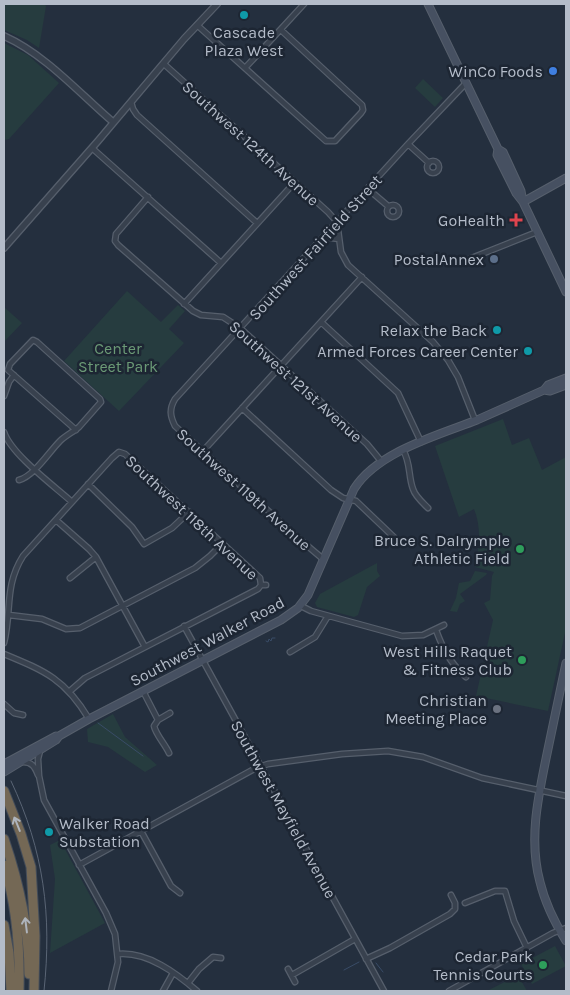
<svg xmlns="http://www.w3.org/2000/svg" width="570" height="995" font-family="Karla,sans-serif">
<rect width="100%" height="100%" fill="#242f3e"/>
<!-- green -->
<path fill="#263c3f" d="M4,4H44L46,6L39,48L27,40L4,30Z
M4,43L28,55L59,83L9,139L4,140Z
M423,79L443,98L435,107L415,88Z
M127,291L161,322L178,305L185,311L169,329L184,343L119,411L64,361Z
M4,307L22,323L4,342Z
M503,419L512,445L529,438L542,470L566,457V628L548,711L476,696L493,620L484,603L490,600L492,576L494,572L475,567C479,547 482,529 474,509L459,517L435,446Z
M377,563V571L380,576L367,587L358,615L354,617L317,607L315,603L320,594Z
M475,571L487,573L486,575L460,594L465,601L460,604L457,612L450,611L456,598L459,583L470,581Z
M113,714L125,737L157,765L145,772L108,747L88,742L87,729Z
M60,840L105,923L50,953L55,879L50,845Z
M555,946L566,966L532,984L521,964Z
M518,975L527,991H487Z"/>
<g fill="none" stroke-linecap="round" stroke-linejoin="round">
<!-- stream -->
<path stroke="#394c67" stroke-width="1" d="M266,641L268,642L269,639L271,641L272,638H275
M98,723L143,756
M376,963L383,972
M344,970L359,962"/>
<defs>
<path id="minor" d="M197,25L326,141H335L361,113L363,110L362,105L281,30
M164,64L328,212L337,222L341,252L348,265L433,342L448,360L458,377L475,420
M245,68L304,4
M131,102L133,109L137,115L257,223
M408,144L429,163
M92,148L221,263
M427 167a6 6 0 1 1 12 0a6 6 0 1 1-12 0Z
M368,189L388,206
M148,197L116,234L115,241L118,245L193,311L201,315L223,317L240,328L367,444L381,461
M387 211a6 6 0 1 1 12 0a6 6 0 1 1-12 0Z
M324,237L339,239
M459,263L537,232
M184,304L295,182
M321,322L398,393L421,442
M4,396L9,382L14,375
M242,408L331,490L343,498L356,501L399,542
M4,432C11,454 53,485 72,502
M403,450C411,463 408,476 413,489C415,496 422,502 428,508
M203,451L362,277
M19,480C34,476 49,452 60,441C65,436 73,432 79,427L101,402L100,399L37,342L33,340L10,364L8,370L76,430
M88,484L132,527L144,544L172,528L189,512
M56,520L89,549L96,557L145,647
M323,559L297,537L175,426C170,416 169,409 175,399L408,144L466,83
M70,578L96,557
M301,606L311,611L402,636L423,635L444,625
M9,615L42,619L66,629L80,628L195,568L210,556L223,543
M184,626L384,991
M436,630C443,649 450,663 466,677
M4,643C12,611 4,586 23,556L112,458L119,452L125,454L260,578L261,585
M290,652L315,637L328,616
M4,654C45,671 65,679 89,719
M70,691L85,678L258,589L261,585H266
M143,691L158,720
M4,704L14,713L23,715
M40,751L38,759L39,776L44,800L106,913L115,934L118,962L111,991
M169,753C165,744 156,735 154,726L158,720L170,713
M23,762C32,762 35,767 38,775
M141,831L171,886L180,893
M79,865L256,768L268,764L342,754L388,751L423,757L482,778L566,796
M465,903L495,891H505L514,921L527,948
M119,954C148,952 176,973 197,991
M366,959L390,948L450,914L455,909V903L451,895
M288,969L295,982
M292,975L355,939
M188,983L199,969L213,957L221,958
M163,991L173,973
M449,991L553,933L566,928"/>
<path id="tertiary" d="M4,36C46,55 78,92 113,122
M4,248L98,141L184,39L217,4"/>
<path id="secondary" d="M428,4L498,149L503,152L521,191L523,202
M498,149L497,155L516,193L523,202L566,292
M523,202L566,178
M544,390L550,391L566,385
M566,663C560,692 554,720 548,749C539,793 528,838 540,882C545,903 555,923 566,941
M4,764L56,736
M4,772L56,740L59,736L89,719L281,620L298,608L308,595L354,489C377,452 438,435 477,420C499,410 522,400 544,390L548,385L566,378"/>
<path id="motorway" d="M4,791L21,834L31,867L35,936L34,991
M4,839C19,883 29,927 29,974
M4,865C17,906 20,949 19,991
M4,925L9,953L11,991"/>
</defs>
<!-- minor casing -->
<use href="#minor" stroke="#565f6c" stroke-width="7"/>
<!-- tertiary casing -->
<use href="#tertiary" stroke="#565f6c" stroke-width="8"/>
<!-- secondary casing -->
<use href="#secondary" stroke="#565f6c" stroke-width="9"/>
<!-- motorway casing -->
<use href="#motorway" stroke="#434c59" stroke-width="11"/>
<!-- minor -->
<use href="#minor" stroke="#38414e" stroke-width="4.5"/>
<!-- tertiary -->
<use href="#tertiary" stroke="#38414e" stroke-width="5.5"/>
<!-- secondary -->
<use href="#secondary" stroke="#465061" stroke-width="7"/>
<!-- motorway -->
<use href="#motorway" stroke="#746855" stroke-width="9"/>
<!-- tram -->
<path stroke="#5a6575" stroke-width="1" d="M11,781C44,851 52,915 44,991"/>
</g>
<!-- one-way arrows -->
<defs><path id="oneway-shaft" d="M-6 0H5M1.5-3L5.5 0L1.5 3" fill="none" stroke-width="1.6" stroke-linecap="round" stroke-linejoin="round" transform="scale(1.25)"/></defs>
<g stroke="#aeb4bd">
<use href="#oneway-shaft" transform="translate(17 824) rotate(-112)"/>
<use href="#oneway-shaft" transform="translate(26 925) rotate(-97)"/>
</g>
<!-- markers -->
<g fill="#0f9aa8" stroke="#1d2633" stroke-width="2">
<circle cx="244" cy="15" r="5"/>
<circle cx="497" cy="330" r="5"/>
<circle cx="528" cy="351" r="5"/>
<circle cx="49" cy="832" r="5"/>
</g>
<circle fill="#3f7fe0" stroke="#1d2633" stroke-width="2" cx="553" cy="71" r="5"/>
<path fill="#e0444e" stroke="#1d2633" stroke-width="2" d="M513.5 212.5h5v5h5v5h-5v5h-5v-5h-5v-5h5z"/>
<circle fill="#5c6f8a" stroke="#1d2633" stroke-width="2" cx="494" cy="259" r="5"/>
<g fill="#2e9e5b" stroke="#1d2633" stroke-width="2">
<circle cx="520" cy="549" r="5"/>
<circle cx="522" cy="660" r="5"/>
<circle cx="543" cy="965" r="5"/>
</g>
<circle fill="#6b7280" stroke="#1d2633" stroke-width="2" cx="497" cy="709" r="5"/>
<g text-anchor="middle" stroke-width="5" stroke-linejoin="round" paint-order="stroke">
<!-- poi labels -->
<g font-size="16" fill="#b4bcc9" stroke="#1d2633" text-anchor="end">
<text x="244" y="38" text-anchor="middle">Cascade<tspan x="244" dy="18">Plaza West</tspan></text>
<text x="543" y="77">WinCo Foods</text>
<text x="505" y="226">GoHealth</text>
<text x="484" y="265">PostalAnnex</text>
<text x="487" y="336">Relax the Back</text>
<text x="518" y="357">Armed Forces Career Center</text>
<text x="510" y="546">Bruce S. DaIrymple<tspan x="510" dy="18">Athletic Field</tspan></text>
<text x="512" y="657">West Hills Raquet<tspan x="512" dy="18">&amp; Fitness Club</tspan></text>
<text x="487" y="706">Christian<tspan x="487" dy="18">Meeting Place</tspan></text>
<text x="59" y="829" text-anchor="start">Walker Road<tspan x="59" dy="18">Substation</tspan></text>
<text x="533" y="962">Cedar Park<tspan x="533" dy="18">Tennis Courts</tspan></text>
</g>
<!-- street labels -->
<g font-size="16" fill="#b4bcc9" stroke="#1d2633">
<text transform="translate(251 143) rotate(42)" y="6">Southwest 124th Avenue</text>
<text transform="translate(315 247) rotate(-48)" y="6">Southwest Fairfield Street</text>
<text transform="translate(296 381) rotate(42)" y="6">Southwest 121st Avenue</text>
<text transform="translate(244 489) rotate(42)" y="6">Southwest 119th Avenue</text>
<text transform="translate(192 517) rotate(43)" y="6">Southwest 118th Avenue</text>
<text transform="translate(207 641) rotate(-28)" y="6">Southwest Walker Road</text>
<text transform="translate(284 809) rotate(61)" y="6">Southwest Mayfield Avenue</text>
</g>
<!-- park labels -->
<g font-size="16" fill="#6b9a76" stroke="#1d2633">
<text x="118" y="354">Center<tspan x="118" dy="18">Street Park</tspan></text>
</g>
</g>
<!-- border -->
<rect width="570" height="995" fill="none" stroke="#b4bcc9" stroke-width="10"/>
</svg>
